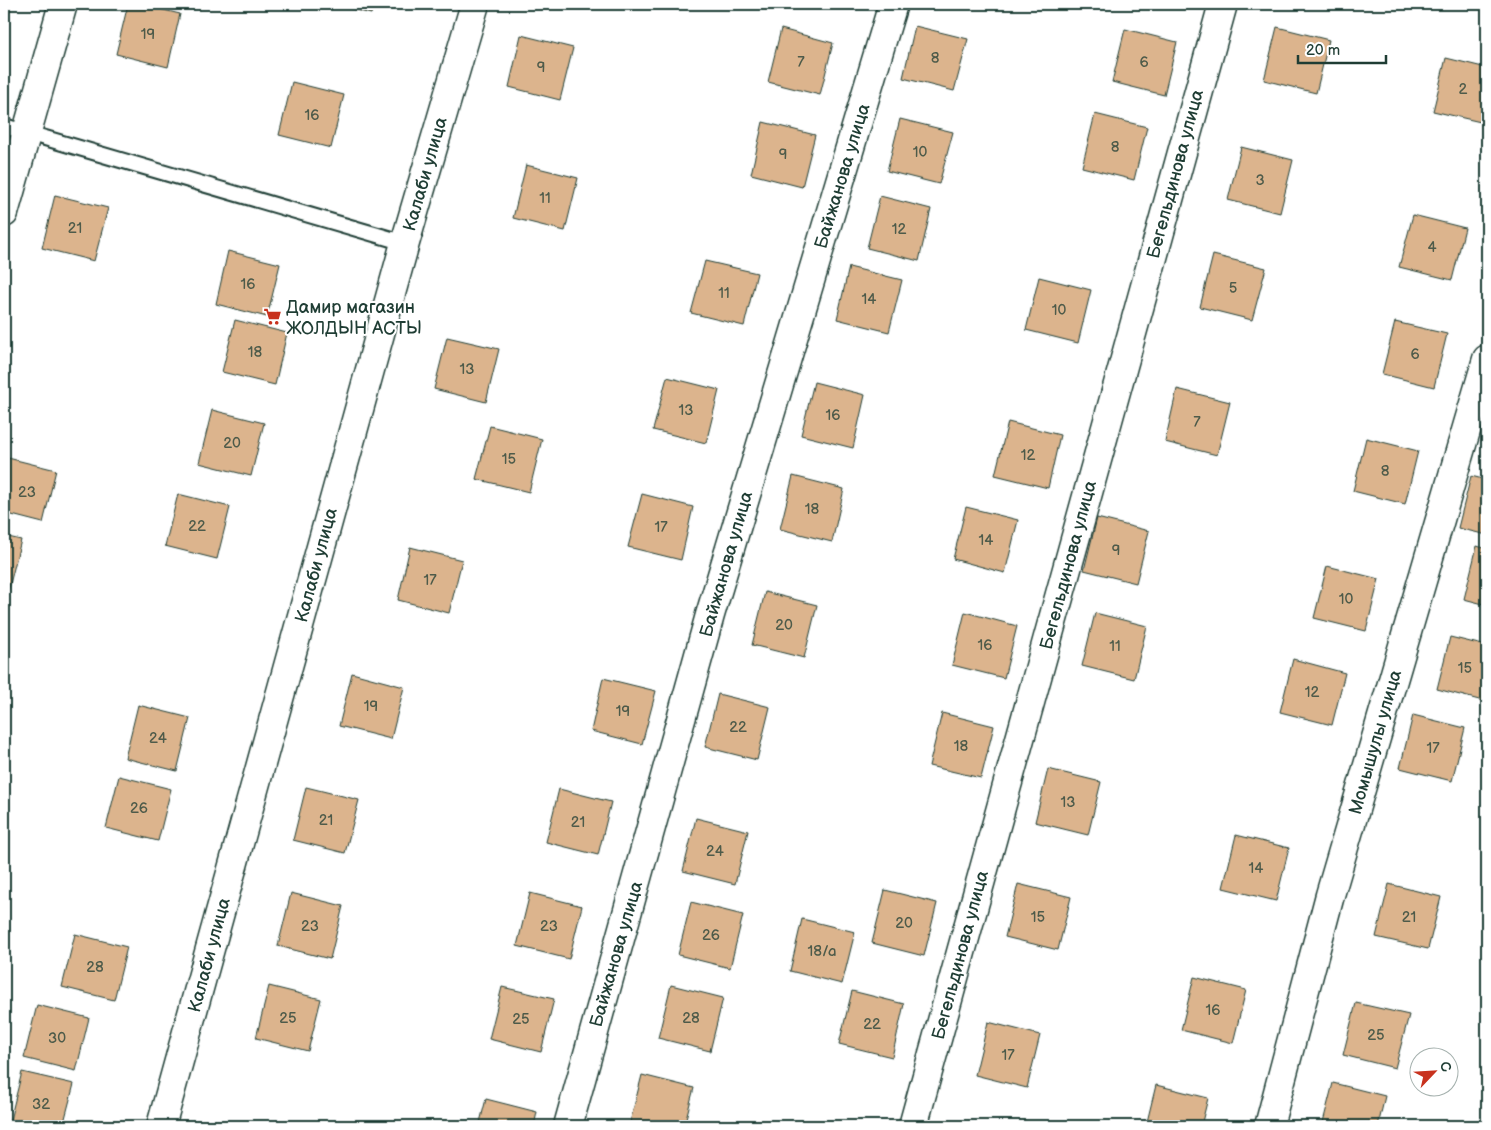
<svg xmlns="http://www.w3.org/2000/svg" width="1491" height="1130" font-family="'Balsamiq Sans',sans-serif">
<rect width="100%" height="100%" fill="#fff"/>
<filter id="ink" filterUnits="userSpaceOnUse"><feTurbulence type="fractalNoise" baseFrequency=".02" numOctaves="2"/><feDisplacementMap in="SourceGraphic" scale="10" xChannelSelector="R" yChannelSelector="G"/><feConvolveMatrix kernelMatrix="1 2 1 2 8 2 1 2 1" color-interpolation-filters="sRGB"/></filter>
<g filter="url(#ink)">
<!-- building -->
<path fill="#dcb48d" stroke="#1f3d34" d="M128,4H139L180,14L168,67L116,54Z
M332,4H374L371,14Z
M915,26L968,39L954,91L903,78Z
M1277,27L1329,40L1316,93L1264,80Z
M781,29L833,43L820,95L768,82Z
M1125,29L1177,42L1164,95L1112,82Z
M521,35L573,48L560,100L509,87Z
M1446,58L1487,68L1485,123L1433,111Z
M292,82L344,95L331,148L279,135Z
M1095,114L1147,127L1134,180L1082,167Z
M900,119L953,132L939,184L887,171Z
M763,122L815,135L802,187L751,174Z
M1241,147L1293,160L1280,213L1228,200Z
M526,165L578,178L565,231L513,218Z
M55,195L108,208L94,261L42,248Z
M880,196L931,209L919,261L867,248Z
M1413,215L1465,228L1452,280L1399,267Z
M228,251L280,264L267,317L216,304Z
M1213,255L1266,268L1252,320L1200,307Z
M705,261L757,273L744,326L691,313Z
M849,267L902,280L889,332L837,319Z
M1039,277L1091,290L1078,343L1026,330Z
M235,320L287,333L275,385L222,372Z
M1395,322L1447,334L1434,387L1382,374Z
M447,337L499,349L486,402L434,389Z
M667,377L719,390L706,443L653,430Z
M814,382L865,395L853,448L801,435Z
M1177,389L1230,402L1217,455L1165,442Z
M212,410L264,423L251,476L199,463Z
M1008,422L1060,435L1048,488L995,475Z
M490,426L542,439L529,492L476,479Z
M1366,438L1418,451L1405,504L1353,491Z
M4,457L56,470L43,523L4,513Z
M793,476L844,489L832,542L780,529Z
M1471,476L1487,480V535L1458,528Z
M178,494L230,507L217,559L165,546Z
M642,494L693,507L681,560L628,547Z
M966,507L1018,520L1005,573L953,559Z
M1097,518L1149,531L1136,583L1084,570Z
M4,536L21,540L8,592L4,591Z
M1477,546L1487,549V605L1464,599Z
M410,547L462,560L449,613L398,600Z
M1327,566L1379,579L1366,631L1314,618Z
M765,592L817,605L804,658L752,645Z
M965,612L1017,626L1004,678L952,665Z
M1095,613L1147,626L1134,679L1082,666Z
M1450,637L1487,646V702L1437,689Z
M1293,659L1345,673L1332,725L1280,712Z
M352,673L404,687L391,739L339,726Z
M603,678L656,691L642,744L591,731Z
M718,694L770,707L757,760L705,747Z
M138,705L190,718L177,771L125,758Z
M942,713L994,726L981,778L929,766Z
M1413,715L1465,728L1452,781L1400,768Z
M1048,769L1101,782L1088,835L1035,822Z
M119,776L171,789L158,841L106,828Z
M306,787L359,800L345,853L293,840Z
M559,789L611,802L598,855L546,842Z
M696,818L748,831L735,884L683,871Z
M1236,835L1289,848L1276,901L1223,888Z
M1018,884L1071,897L1058,950L1005,937Z
M1389,884L1441,897L1428,949L1376,937Z
M885,890L937,903L924,956L872,943Z
M291,893L343,906L330,959L278,946Z
M530,893L582,906L569,959L517,946Z
M691,902L743,915L730,968L678,955Z
M802,919L855,932L842,984L790,971Z
M75,934L127,947L114,1000L62,987Z
M1194,977L1246,990L1233,1043L1181,1030Z
M671,985L723,998L710,1051L658,1038Z
M269,986L321,999L308,1051L256,1038Z
M502,987L554,999L541,1052L489,1039Z
M852,991L904,1004L892,1057L839,1044Z
M1356,1003L1409,1015L1395,1068L1343,1055Z
M37,1005L89,1018L76,1071L24,1058Z
M988,1022L1040,1035L1027,1088L975,1075Z
M22,1072L74,1084L63,1126H18L9,1124Z
M642,1075L694,1088L684,1126H629Z
M1333,1083L1385,1096L1378,1126H1322Z
M1156,1085L1208,1098L1201,1126H1146Z
M486,1099L537,1112L534,1126H479Z"/>
<g fill="none" stroke-linecap="round" stroke-linejoin="round">
<defs>
<path id="lane" d="M4,126L405,243"/>
<path id="street" d="M4,213L63,4
M161,1126L405,243L475,4
M568,1126L710,615L893,4
M913,1126L1223,4
M1269,1126L1330,895L1487,359"/>
</defs>
<!-- lane casing -->
<use href="#lane" stroke="#1f3d34" stroke-width="18"/>
<!-- street casing -->
<use href="#street" stroke="#1f3d34" stroke-width="31"/>
<!-- lane -->
<use href="#lane" stroke="#fff" stroke-width="14"/>
<!-- street -->
<use href="#street" stroke="#fff" stroke-width="28"/>
</g>
</g>
<!-- icons -->
<defs>
<symbol id="supermarket-bare" viewBox="-9 -9 18 18"><path d="M-6-5.5h2.5l.6 2H6L4.5 2H-2.5L-4.4-4H-6ZM-1.5 3.2a1.3 1.3 0 1 0 .1 0ZM3 3.2a1.3 1.3 0 1 0 .1 0Z" fill="#c8321e" stroke="#fff" stroke-width="2.5" paint-order="stroke"/></symbol>
</defs>
<g fill-rule="evenodd">
<use href="#supermarket-bare" x="260" y="304" width="25" height="25"/>
</g>
<g text-anchor="middle" stroke-width="4" stroke-linejoin="round" paint-order="stroke">
<!-- number labels -->
<g font-size="15" fill="#4e5b4a">
<text x="148" y="39">19</text>
<text x="935" y="63">8</text>
<text x="801" y="67">7</text>
<text x="1144" y="67">6</text>
<text x="541" y="72">9</text>
<text x="1463" y="94">2</text>
<text x="312" y="120">16</text>
<text x="1115" y="152">8</text>
<text x="920" y="157">10</text>
<text x="783" y="159">9</text>
<text x="1260" y="185">3</text>
<text x="545" y="203">11</text>
<text x="75" y="233">21</text>
<text x="899" y="234">12</text>
<text x="1432" y="252">4</text>
<text x="248" y="289">16</text>
<text x="1233" y="293">5</text>
<text x="724" y="298">11</text>
<text x="869" y="304">14</text>
<text x="1059" y="315">10</text>
<text x="255" y="357">18</text>
<text x="1415" y="359">6</text>
<text x="467" y="374">13</text>
<text x="686" y="415">13</text>
<text x="833" y="420">16</text>
<text x="1197" y="427">7</text>
<text x="232" y="448">20</text>
<text x="1028" y="460">12</text>
<text x="509" y="464">15</text>
<text x="1385" y="476">8</text>
<text x="27" y="497">23</text>
<text x="812" y="514">18</text>
<text x="197" y="531">22</text>
<text x="661" y="532">17</text>
<text x="986" y="545">14</text>
<text x="1116" y="555">9</text>
<text x="430" y="585">17</text>
<text x="1346" y="604">10</text>
<text x="784" y="630">20</text>
<text x="985" y="650">16</text>
<text x="1115" y="651">11</text>
<text x="1465" y="673">15</text>
<text x="1312" y="697">12</text>
<text x="371" y="711">19</text>
<text x="623" y="716">19</text>
<text x="738" y="732">22</text>
<text x="158" y="743">24</text>
<text x="961" y="751">18</text>
<text x="1433" y="753">17</text>
<text x="1068" y="807">13</text>
<text x="139" y="813">26</text>
<text x="326" y="825">21</text>
<text x="578" y="827">21</text>
<text x="715" y="856">24</text>
<text x="1256" y="873">14</text>
<text x="1038" y="922">15</text>
<text x="1409" y="922">21</text>
<text x="904" y="928">20</text>
<text x="310" y="931">23</text>
<text x="549" y="931">23</text>
<text x="711" y="940">26</text>
<text x="822" y="956">18/a</text>
<text x="95" y="972">28</text>
<text x="1213" y="1015">16</text>
<text x="288" y="1023">25</text>
<text x="691" y="1023">28</text>
<text x="521" y="1024">25</text>
<text x="872" y="1029">22</text>
<text x="1376" y="1040">25</text>
<text x="57" y="1043">30</text>
<text x="1008" y="1060">17</text>
<text x="41" y="1109">32</text>
</g>
<!-- street labels -->
<g font-size="18" fill="#1f3d34" stroke="#fff">
<text transform="translate(425 174) rotate(-74)" y="6">Калаби улица</text>
<text transform="translate(1175 174) rotate(-75)" y="6">Бегельдинова улица</text>
<text transform="translate(842 176) rotate(-73)" y="6">Байжанова улица</text>
<text transform="translate(726 564) rotate(-74)" y="6">Байжанова улица</text>
<text transform="translate(316 565) rotate(-75)" y="6">Калаби улица</text>
<text transform="translate(1068 565) rotate(-75)" y="6">Бегельдинова улица</text>
<text transform="translate(1375 742) rotate(-74)" y="6">Момышулы улица</text>
<text transform="translate(616 954) rotate(-74)" y="6">Байжанова улица</text>
<text transform="translate(209 955) rotate(-75)" y="6">Калаби улица</text>
<text transform="translate(960 955) rotate(-75)" y="6">Бегельдинова улица</text>
</g>
<!-- poi labels -->
<g font-size="18" fill="#1f3d34" stroke="#fff" text-anchor="start">
<text x="286" y="313">Дамир магазин<tspan x="286" dy="21">ЖОЛДЫН АСТЫ</tspan></text>
</g>
</g>
<!-- margin -->
<rect width="1491" height="1130" fill="none" stroke="#fff" stroke-width="20"/>
<rect x="10" y="10" width="1471" height="1110" fill="none" stroke="#1f3d34" stroke-width="2" filter="url(#ink)"/>
<!-- north arrow -->
<g transform="translate(1434 1072) rotate(65)"><circle r="24" fill="#ffffff" stroke="#a5b1ae"/>
<path d="M0-4L9 19L0 12L-9 19Z" fill="#c8321e"/>
<text y="-8" font-size="14" font-weight="bold" text-anchor="middle" fill="#1f3d34">С</text>
</g>
<!-- scale -->
<path d="M1298 55v8h88v-8" fill="none" stroke="#1f3d34" stroke-width="2.5"/>
<text x="1306" y="55" font-size="15" fill="#1f3d34" stroke="#ffffff" stroke-width="4" paint-order="stroke">20 m</text>
</svg>
